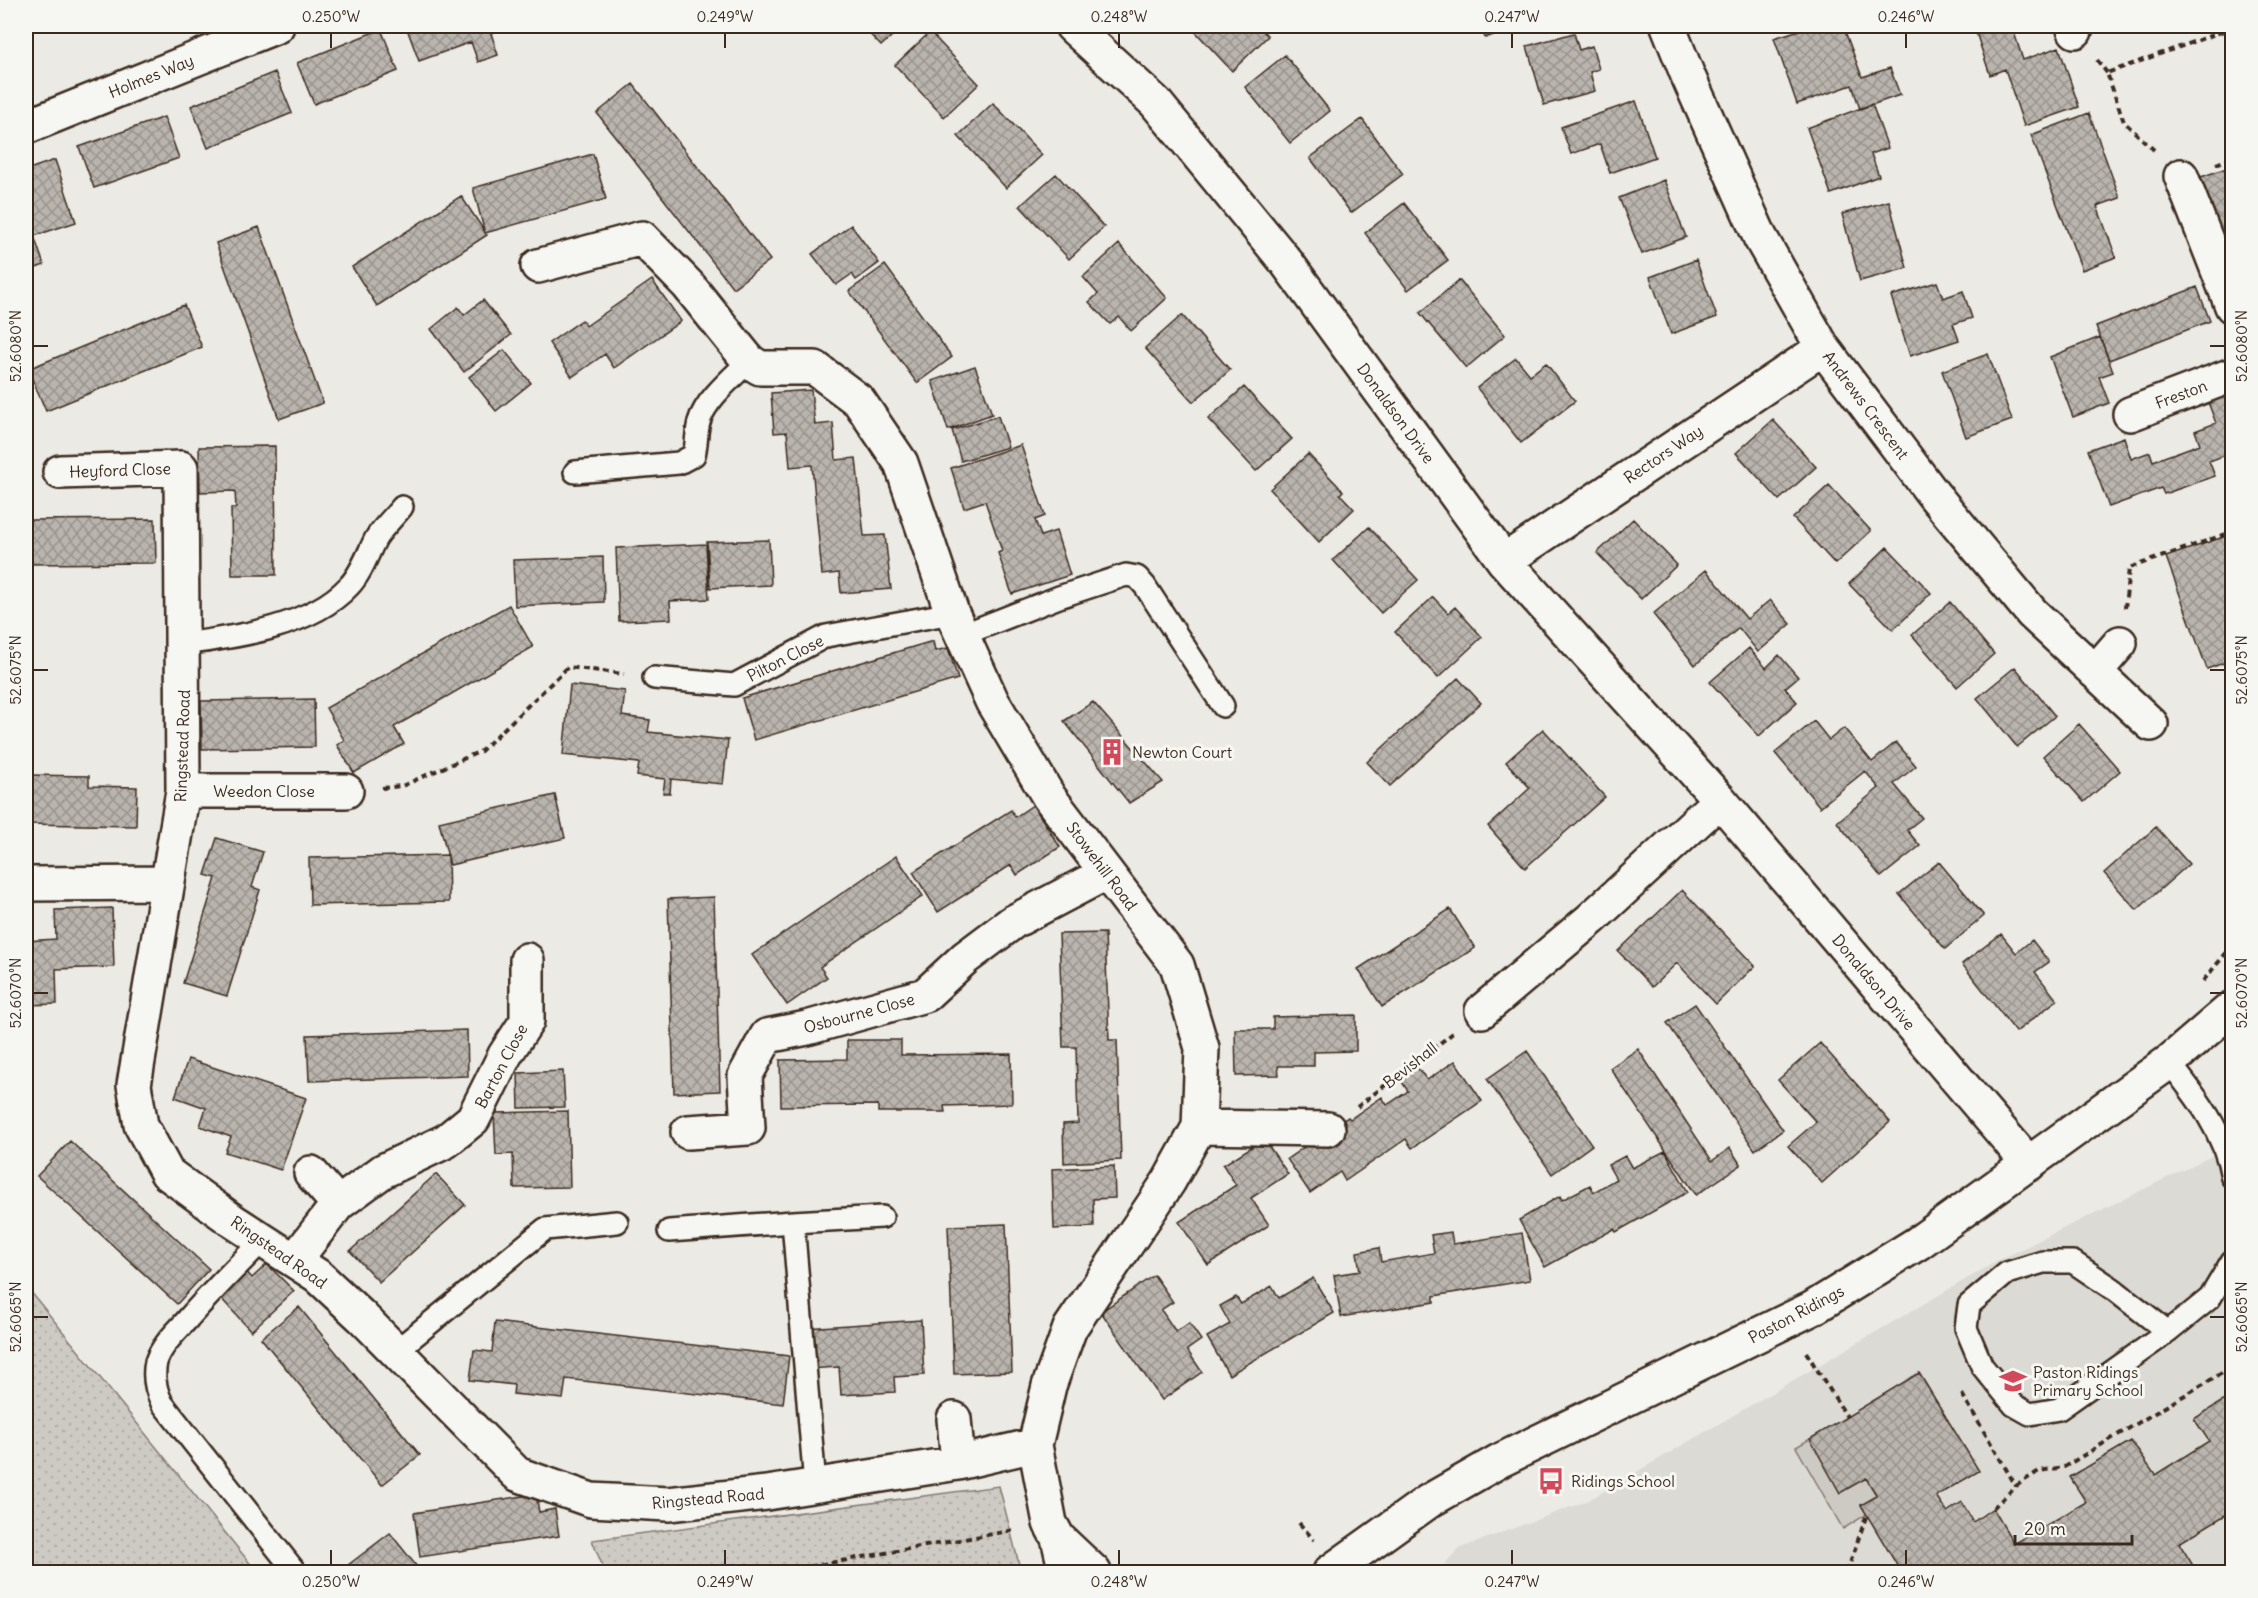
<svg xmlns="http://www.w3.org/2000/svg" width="2258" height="1598" font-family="Delius,sans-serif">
<defs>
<pattern id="grass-dots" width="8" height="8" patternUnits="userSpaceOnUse" patternTransform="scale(1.5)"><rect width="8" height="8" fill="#cdcac4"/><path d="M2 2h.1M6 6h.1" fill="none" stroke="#b1aea8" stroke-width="1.8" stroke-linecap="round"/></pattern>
<pattern id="building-cross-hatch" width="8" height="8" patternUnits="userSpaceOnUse" patternTransform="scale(1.5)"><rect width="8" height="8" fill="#bab4ae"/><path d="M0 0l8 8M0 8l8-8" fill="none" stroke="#98938d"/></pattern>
</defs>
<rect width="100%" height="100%" fill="#ebeae5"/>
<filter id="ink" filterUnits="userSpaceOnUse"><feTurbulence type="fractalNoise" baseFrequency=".0167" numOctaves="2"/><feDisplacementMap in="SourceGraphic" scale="12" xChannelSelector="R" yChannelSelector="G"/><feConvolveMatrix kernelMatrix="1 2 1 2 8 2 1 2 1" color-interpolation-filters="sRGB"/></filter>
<g filter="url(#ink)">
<!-- built -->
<path fill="#dcdad4" d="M2232,1146V1572H1438L1458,1549L1587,1501L1999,1260Z"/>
<!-- grass -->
<path fill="url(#grass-dots)" stroke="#847a71" stroke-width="1.5" d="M26,1286L257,1572H26Z
M999,1486L1021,1572H605L592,1540Z"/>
<!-- green -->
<path fill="#cdcac4" stroke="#847a71" stroke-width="1.5" d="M1810,1439L1840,1492L1866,1478L1877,1496L1861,1505L1867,1514L1843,1529L1796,1447Z"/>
<!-- building -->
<path fill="url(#building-cross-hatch)" stroke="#3b2a1e" stroke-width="1.5" d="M406,26H505L506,28L491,33L498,55L478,62L471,42L419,61Z
M862,26H903L881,46Z
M1190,26H1258L1268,36L1232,71Z
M1481,26H1519L1485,38Z
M1812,26H1843L1862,77L1890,68L1900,95L1860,109L1852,85L1797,104L1774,38Z
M1974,26H2012L2023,60L2059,47L2079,107L2024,126L2005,69L1990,75Z
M381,29L398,71L314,104L297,63Z
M930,32L979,84L944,117L895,65Z
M1574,33L1579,50L1592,46L1599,69L1590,72L1595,91L1544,105L1527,46Z
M1285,55L1330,111L1290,143L1245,87Z
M275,72L292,113L208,148L191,106Z
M633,84L770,260L733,288L597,113Z
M1636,101L1655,157L1610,173L1600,144L1571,154L1561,127Z
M993,103L1042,155L1006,188L958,136Z
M1872,104L1888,148L1871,154L1879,176L1831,194L1807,128Z
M2089,113L2120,198L2097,206L2116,257L2082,270L2031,135Z
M164,117L179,158L94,188L79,147Z
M1362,119L1403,174L1351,213L1310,158Z
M593,154L606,199L485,233L473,188Z
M55,160L76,222L34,236L44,265L26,272V170Z
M2232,166V227L2220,232L2201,177Z
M1056,174L1104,227L1069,259L1020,206Z
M1664,180L1686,237L1642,254L1619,198Z
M461,196L487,235L377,306L352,267Z
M1889,201L1907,268L1860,281L1842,214Z
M1404,203L1448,260L1408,290L1365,233Z
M851,225L879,263L856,280L852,274L836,285L812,254Z
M259,227L323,403L279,419L216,243Z
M1119,244L1167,298L1131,331L1119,317L1110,324L1089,302L1098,294L1083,277Z
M1696,260L1717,317L1671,334L1650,277Z
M885,265L952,357L917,383L849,291Z
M652,280L681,321L614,368L605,354L572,377L549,343L582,320L586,326Z
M1459,280L1505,335L1466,368L1420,313Z
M1937,282L1943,298L1963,291L1972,318L1953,324L1959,340L1910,356L1891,296Z
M2197,287L2210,321L2109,360L2096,326Z
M483,300L511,335L464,372L431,329L458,307L464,315Z
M184,305L202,347L46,411L28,369Z
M1182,315L1230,370L1193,402L1145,348Z
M2100,337L2113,372L2099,377L2109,403L2073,417L2050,357Z
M504,350L531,383L496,411L469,377Z
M1988,354L2012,420L1966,437L1942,371Z
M1516,358L1530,375L1546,363L1575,401L1521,443L1477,388Z
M975,366L992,414L948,430L932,381Z
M1244,387L1292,439L1256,471L1208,419Z
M2232,388V453L2209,461L2215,476L2164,494L2161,488L2109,507L2088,450L2124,437L2131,459L2150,452L2153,461L2200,444L2195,431L2216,423L2206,397Z
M811,390L815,425L833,423L836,460L856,458L864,536L885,535L891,589L841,593L839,573L822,575L812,465L790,467L787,432L774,433L771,393Z
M998,416L1008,447L961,461L952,430Z
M1773,420L1816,467L1779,500L1736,453Z
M1021,445L1045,516L1035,520L1041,536L1056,531L1070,575L1012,594L998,553L1002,551L985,501L964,508L951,468Z
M275,446L276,575H232L231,508H236L235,491L200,492L199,447Z
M1308,454L1343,491L1340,494L1354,509L1319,542L1270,489Z
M1829,485L1871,531L1835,564L1793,518Z
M155,519L156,563L26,564V520Z
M1633,519L1677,565L1641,599L1597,553Z
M1369,527L1418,580L1381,613L1333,560Z
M2229,535L2232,543V556L2223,559L2232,585V660L2207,669L2166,557Z
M769,540L771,585L710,588L707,542Z
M706,544L709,599L670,601L671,619L619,621L616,548Z
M1887,547L1931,593L1893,630L1849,584Z
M603,557L604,602L515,606L513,560Z
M1706,570L1747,619L1770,600L1791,624L1758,652L1739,628L1695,665L1653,614Z
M1433,597L1448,613L1455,607L1482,637L1438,678L1395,632Z
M1950,602L1994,654L1957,687L1912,635Z
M509,605L533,647L394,727L404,744L354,773L337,745L344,740L326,708Z
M933,641L935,651L948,648L958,679L754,740L742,698Z
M1749,648L1766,668L1779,655L1798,677L1785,688L1797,702L1759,736L1710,682Z
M2015,667L2055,716L2017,747L1977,698Z
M1458,678L1481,703L1390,786L1367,762Z
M570,685L625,691L622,716L650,720L648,732L728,740L723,784L671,779L670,793H663L665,779L637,776L639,763L563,755Z
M314,699L315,747L202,749L201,701Z
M1093,702L1163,782L1129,803L1064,721Z
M1814,721L1829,740L1844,728L1872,762L1896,742L1916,766L1894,784L1922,818L1907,830L1920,846L1881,877L1837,822L1879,788L1865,771L1820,807L1775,753Z
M2079,724L2120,771L2084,802L2043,756Z
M1543,729L1605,797L1525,868L1488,826L1530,788L1506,762Z
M26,775L89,776V786L137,787L136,826L26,824Z
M555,795L565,838L450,865L439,822Z
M1033,805L1060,847L1017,875L1011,865L938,912L913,872L1011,810L1015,817Z
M2156,827L2189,864L2137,910L2104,873Z
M217,838L263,852L252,887L260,890L227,996L183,983L216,878L205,875Z
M448,855L449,902L310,905L309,858Z
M896,856L923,896L820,967L827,977L787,1005L752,955Z
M1939,862L1984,916L1945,949L1899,894Z
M1682,890L1755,966L1716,1004L1677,963L1652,987L1618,951Z
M714,897L720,1091L674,1093L668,899Z
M112,908L114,967L56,969L57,1004L26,1005V941L56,939L55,910Z
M1450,909L1475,948L1382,1007L1358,969Z
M1105,933L1109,1040H1117L1121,1160L1064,1163L1063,1124L1078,1123L1076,1047H1063L1059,934Z
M2001,934L2016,953L2032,940L2049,962L2035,972L2057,1000L2016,1032L1962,964Z
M1695,1004L1783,1130L1755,1150L1667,1023Z
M1356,1015V1051L1314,1052V1066H1278L1279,1075L1236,1076L1235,1029H1273V1017Z
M467,1030L468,1076L309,1081L307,1035Z
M847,1040H901V1055L1011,1054L1012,1104L944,1106L945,1112H878V1105L781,1106L780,1060L847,1059Z
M1820,1043L1890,1122L1822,1183L1788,1146L1816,1122L1778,1080Z
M1638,1049L1712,1161L1730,1148L1741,1165L1696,1195L1610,1068Z
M1527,1051L1592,1145L1552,1174L1487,1079Z
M188,1059L306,1098L281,1170L225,1152L231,1137L200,1126L206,1108L175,1097Z
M1455,1061L1482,1101L1412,1148L1406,1139L1345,1181L1340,1172L1310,1193L1287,1159L1348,1117L1350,1119L1382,1097L1387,1105L1408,1091L1400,1079L1417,1067L1427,1080Z
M563,1071L565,1107L519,1108L518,1073Z
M568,1111L570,1187L514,1188L513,1154L496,1155L494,1113Z
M1264,1139L1288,1174L1251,1198L1269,1225L1208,1265L1179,1222L1236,1185L1223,1165Z
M70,1141L209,1269L177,1304L37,1176Z
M1665,1151L1688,1192L1616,1232L1614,1229L1545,1267L1519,1220L1560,1196L1562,1200L1590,1185L1594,1192L1616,1179L1608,1165L1625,1156L1632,1168Z
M1114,1166L1115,1198L1093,1199L1094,1227L1054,1229L1052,1169Z
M436,1174L465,1205L379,1282L350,1251Z
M1006,1224L1012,1372L954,1374L948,1226Z
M1451,1232L1453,1244L1522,1233L1530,1280L1434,1296V1302L1341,1317L1334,1275L1360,1271L1357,1252L1379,1248L1381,1262L1434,1253L1431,1235Z
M267,1264L294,1291L251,1331L218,1295L245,1270L252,1278Z
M1154,1275L1173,1302L1161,1310L1176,1332L1189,1323L1201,1340L1187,1350L1202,1372L1162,1400L1101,1312Z
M1313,1278L1334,1313L1229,1375L1207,1337L1230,1324L1220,1306L1236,1297L1241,1304L1272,1286L1279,1298Z
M299,1307L420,1455L382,1485L261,1338Z
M921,1320L924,1375L894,1377L895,1392L841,1395L839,1367L808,1369L806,1328Z
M495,1322L789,1356L783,1404L566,1379L563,1399L513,1394L514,1385L470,1380L474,1350L492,1352Z
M1919,1373L1979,1471L1936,1496L1947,1512L1962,1502L1973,1522L1993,1508L2014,1544L2086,1502L2070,1477L2131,1441L2155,1475L2209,1441L2194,1419L2232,1395V1511L2179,1543L2197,1572H1901L1861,1505L1877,1496L1866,1478L1840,1493L1810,1439Z
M536,1494L539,1512L555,1509L559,1536L420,1557L414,1513Z
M390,1533L418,1568L412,1572H339Z"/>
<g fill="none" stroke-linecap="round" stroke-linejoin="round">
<defs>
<path id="lane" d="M575,472L679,463L694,455C697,444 696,433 699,422C705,400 733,377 749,361
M962,635L1059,597L1126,575L1137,577L1145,586L1223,706
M184,644C236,637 311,627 349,586C361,574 368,553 376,538C383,527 394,517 402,507
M654,678L734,685L826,636L952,613
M2169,1062C2196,1096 2225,1133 2232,1177
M793,1222L882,1217
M669,1231L793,1222L815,1485
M264,1239C237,1266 211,1292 186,1321C175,1333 161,1346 156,1362C153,1376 156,1391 162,1403L294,1570
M2168,1332L2113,1289L2073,1262H2043L2007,1273L1969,1305L1966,1328L1982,1366L2014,1405L2030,1414L2059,1409L2168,1332L2210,1298L2232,1261
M396,1351L545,1229L617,1222"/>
<path id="street" d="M1072,26L1155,102L1287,263L1504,561L1720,800L2029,1164
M1668,26L1688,76L1760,237L1823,348L1933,494L2032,613L2151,724
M2073,26L2075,31
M26,127L277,26
M2181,176L2232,306
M538,266L642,238L688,285L749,361L760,368H815L859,401L901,463L952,613L992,701L1049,797L1177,965L1202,1048L1199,1127L1169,1181L1141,1223L1070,1328L1049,1386L1035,1445L1050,1523L1058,1538L1066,1572
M2130,414L2232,375
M60,472L181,468L183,791L134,1085L141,1125L167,1173L233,1221L318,1276L362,1317L517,1474L591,1500L668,1504L767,1493L958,1463L1035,1445
M1504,561L1823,348
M2095,672L2120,643
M183,791H346
M26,884L168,883
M1482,1011L1591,919L1720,800
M1199,1127L1328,1129
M688,1132L748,1128L745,1076L767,1036L807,1028L925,995L965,958L1013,922L1106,873
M311,1173L338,1204
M295,1260L338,1204L383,1171L446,1141L473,1119L505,1055L527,1021V960
M954,1419L958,1463
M1058,1538L1094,1572"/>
<path id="secondary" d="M1330,1572L1429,1501L1499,1461L1813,1308L1918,1243L2169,1062L2232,1008"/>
</defs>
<!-- lane casing -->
<use href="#lane" stroke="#3b2a1e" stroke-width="26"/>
<!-- street casing -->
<use href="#street" stroke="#3b2a1e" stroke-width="38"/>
<!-- secondary casing -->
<use href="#secondary" stroke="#3b2a1e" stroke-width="38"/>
<!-- path -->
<path stroke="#3b2a1e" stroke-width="4" stroke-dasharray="6 4.5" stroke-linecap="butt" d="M2097,60L2107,73
M2154,150L2124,122L2107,73L2232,28
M2216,164L2232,158
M26,498L33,493
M2125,608L2129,568L2232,532
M382,788L402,786L481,751L568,667L624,674
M2203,981L2232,946
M1357,1107L1453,1033
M1806,1352L1847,1417
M1962,1394L2016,1486
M1993,1508L2016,1486L2039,1471L2064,1467L2232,1367
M1299,1523L1314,1540
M779,1572L1015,1530
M1847,1572L1867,1514"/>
<!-- lane -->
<use href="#lane" stroke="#f6f6f2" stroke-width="21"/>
<!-- street -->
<use href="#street" stroke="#f6f6f2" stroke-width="33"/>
<!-- secondary -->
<use href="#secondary" stroke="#f6f6f2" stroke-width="33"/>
</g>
</g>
<!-- ticks -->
<path fill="none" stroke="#3b2a1e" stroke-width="2" d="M331,33V48M725,33V48M1119,33V48M1512,33V48M1906,33V48M33,346H48M2210,346H2225M33,670H48M2210,670H2225M33,993H48M2210,993H2225M33,1317H48M2210,1317H2225M331,1550V1565M725,1550V1565M1119,1550V1565M1512,1550V1565M1906,1550V1565"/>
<!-- icons -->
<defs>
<symbol id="building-bare" viewBox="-9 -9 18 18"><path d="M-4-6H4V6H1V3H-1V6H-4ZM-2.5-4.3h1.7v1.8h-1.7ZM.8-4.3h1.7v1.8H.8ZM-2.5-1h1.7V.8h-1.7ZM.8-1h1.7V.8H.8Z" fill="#d1495b" stroke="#f6f6f2" stroke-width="2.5" paint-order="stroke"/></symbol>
<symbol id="school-bare" viewBox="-9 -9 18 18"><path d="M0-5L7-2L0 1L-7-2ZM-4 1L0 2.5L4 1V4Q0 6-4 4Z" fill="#d1495b" stroke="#f6f6f2" stroke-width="2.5" paint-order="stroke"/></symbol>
<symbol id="bus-bare" viewBox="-9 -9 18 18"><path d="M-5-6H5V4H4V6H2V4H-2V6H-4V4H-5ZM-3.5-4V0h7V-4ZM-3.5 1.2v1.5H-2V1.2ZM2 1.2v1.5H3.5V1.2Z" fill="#d1495b" stroke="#f6f6f2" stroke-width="2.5" paint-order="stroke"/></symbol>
</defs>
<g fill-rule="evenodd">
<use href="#building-bare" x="1093" y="733" width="38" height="38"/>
<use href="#school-bare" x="1994" y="1362" width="38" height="38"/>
<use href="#bus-bare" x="1532" y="1462" width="38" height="38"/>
</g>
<g text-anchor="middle" stroke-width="6" stroke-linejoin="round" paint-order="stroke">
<!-- street labels -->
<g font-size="16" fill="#3b2a1e" stroke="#f6f6f2">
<text transform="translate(151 76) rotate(-22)" y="6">Holmes Way</text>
<text transform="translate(2181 394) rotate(-21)" y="6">Freston</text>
<text transform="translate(1866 405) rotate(53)" y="6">Andrews Crescent</text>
<text transform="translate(1396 413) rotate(54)" y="6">Donaldson Drive</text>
<text transform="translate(1663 454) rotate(-34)" y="6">Rectors Way</text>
<text transform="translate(120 470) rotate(-2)" y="6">Heyford Close</text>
<text transform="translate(785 658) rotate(-27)" y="6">Pilton Close</text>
<text transform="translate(182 746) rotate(-88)" y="6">Ringstead Road</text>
<text x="264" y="797">Weedon Close</text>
<text transform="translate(1102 866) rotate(53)" y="6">Stowehill Road</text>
<text transform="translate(1874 982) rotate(50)" y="6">Donaldson Drive</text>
<text transform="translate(859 1013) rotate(-15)" y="6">Osbourne Close</text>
<text transform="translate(1410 1065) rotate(-38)" y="6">Bevishall</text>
<text transform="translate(501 1066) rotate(-62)" y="6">Barton Close</text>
<text transform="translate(279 1252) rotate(35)" y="6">Ringstead Road</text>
<text transform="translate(1796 1314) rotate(-28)" y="6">Paston Ridings</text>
<text transform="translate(708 1498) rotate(-5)" y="6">Ringstead Road</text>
</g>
<!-- poi labels -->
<g font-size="16" fill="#3b2a1e" stroke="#f6f6f2" text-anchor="start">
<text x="1132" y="758">Newton Court</text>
<text x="2033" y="1378">Paston Ridings<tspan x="2033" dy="18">Primary School</tspan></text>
<text x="1571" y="1487">Ridings School</text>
</g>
</g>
<!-- margin -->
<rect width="2258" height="1598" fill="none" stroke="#f6f6f2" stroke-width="66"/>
<!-- scale -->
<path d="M2015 1535v9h117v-9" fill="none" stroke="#3b2a1e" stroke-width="3"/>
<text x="2024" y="1535" font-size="18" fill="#3b2a1e" stroke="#f6f6f2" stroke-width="4.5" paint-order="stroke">20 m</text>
<rect x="33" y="33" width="2192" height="1532" fill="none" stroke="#3b2a1e" stroke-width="2"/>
<g font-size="15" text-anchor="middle" fill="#3b2a1e">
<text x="331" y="22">0.250°W</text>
<text x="725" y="22">0.249°W</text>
<text x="1119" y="22">0.248°W</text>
<text x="1512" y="22">0.247°W</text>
<text x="1906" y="22">0.246°W</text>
<text transform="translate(16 346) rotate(-90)" y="5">52.6080°N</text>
<text transform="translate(2242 346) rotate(-90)" y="5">52.6080°N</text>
<text transform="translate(16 670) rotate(-90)" y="5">52.6075°N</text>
<text transform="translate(2242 670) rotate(-90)" y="5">52.6075°N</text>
<text transform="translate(16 993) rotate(-90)" y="5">52.6070°N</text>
<text transform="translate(2242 993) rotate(-90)" y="5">52.6070°N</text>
<text transform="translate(16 1317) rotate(-90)" y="5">52.6065°N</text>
<text transform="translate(2242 1317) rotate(-90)" y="5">52.6065°N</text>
<text x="331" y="1587">0.250°W</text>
<text x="725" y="1587">0.249°W</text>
<text x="1119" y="1587">0.248°W</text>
<text x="1512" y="1587">0.247°W</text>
<text x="1906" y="1587">0.246°W</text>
</g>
</svg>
